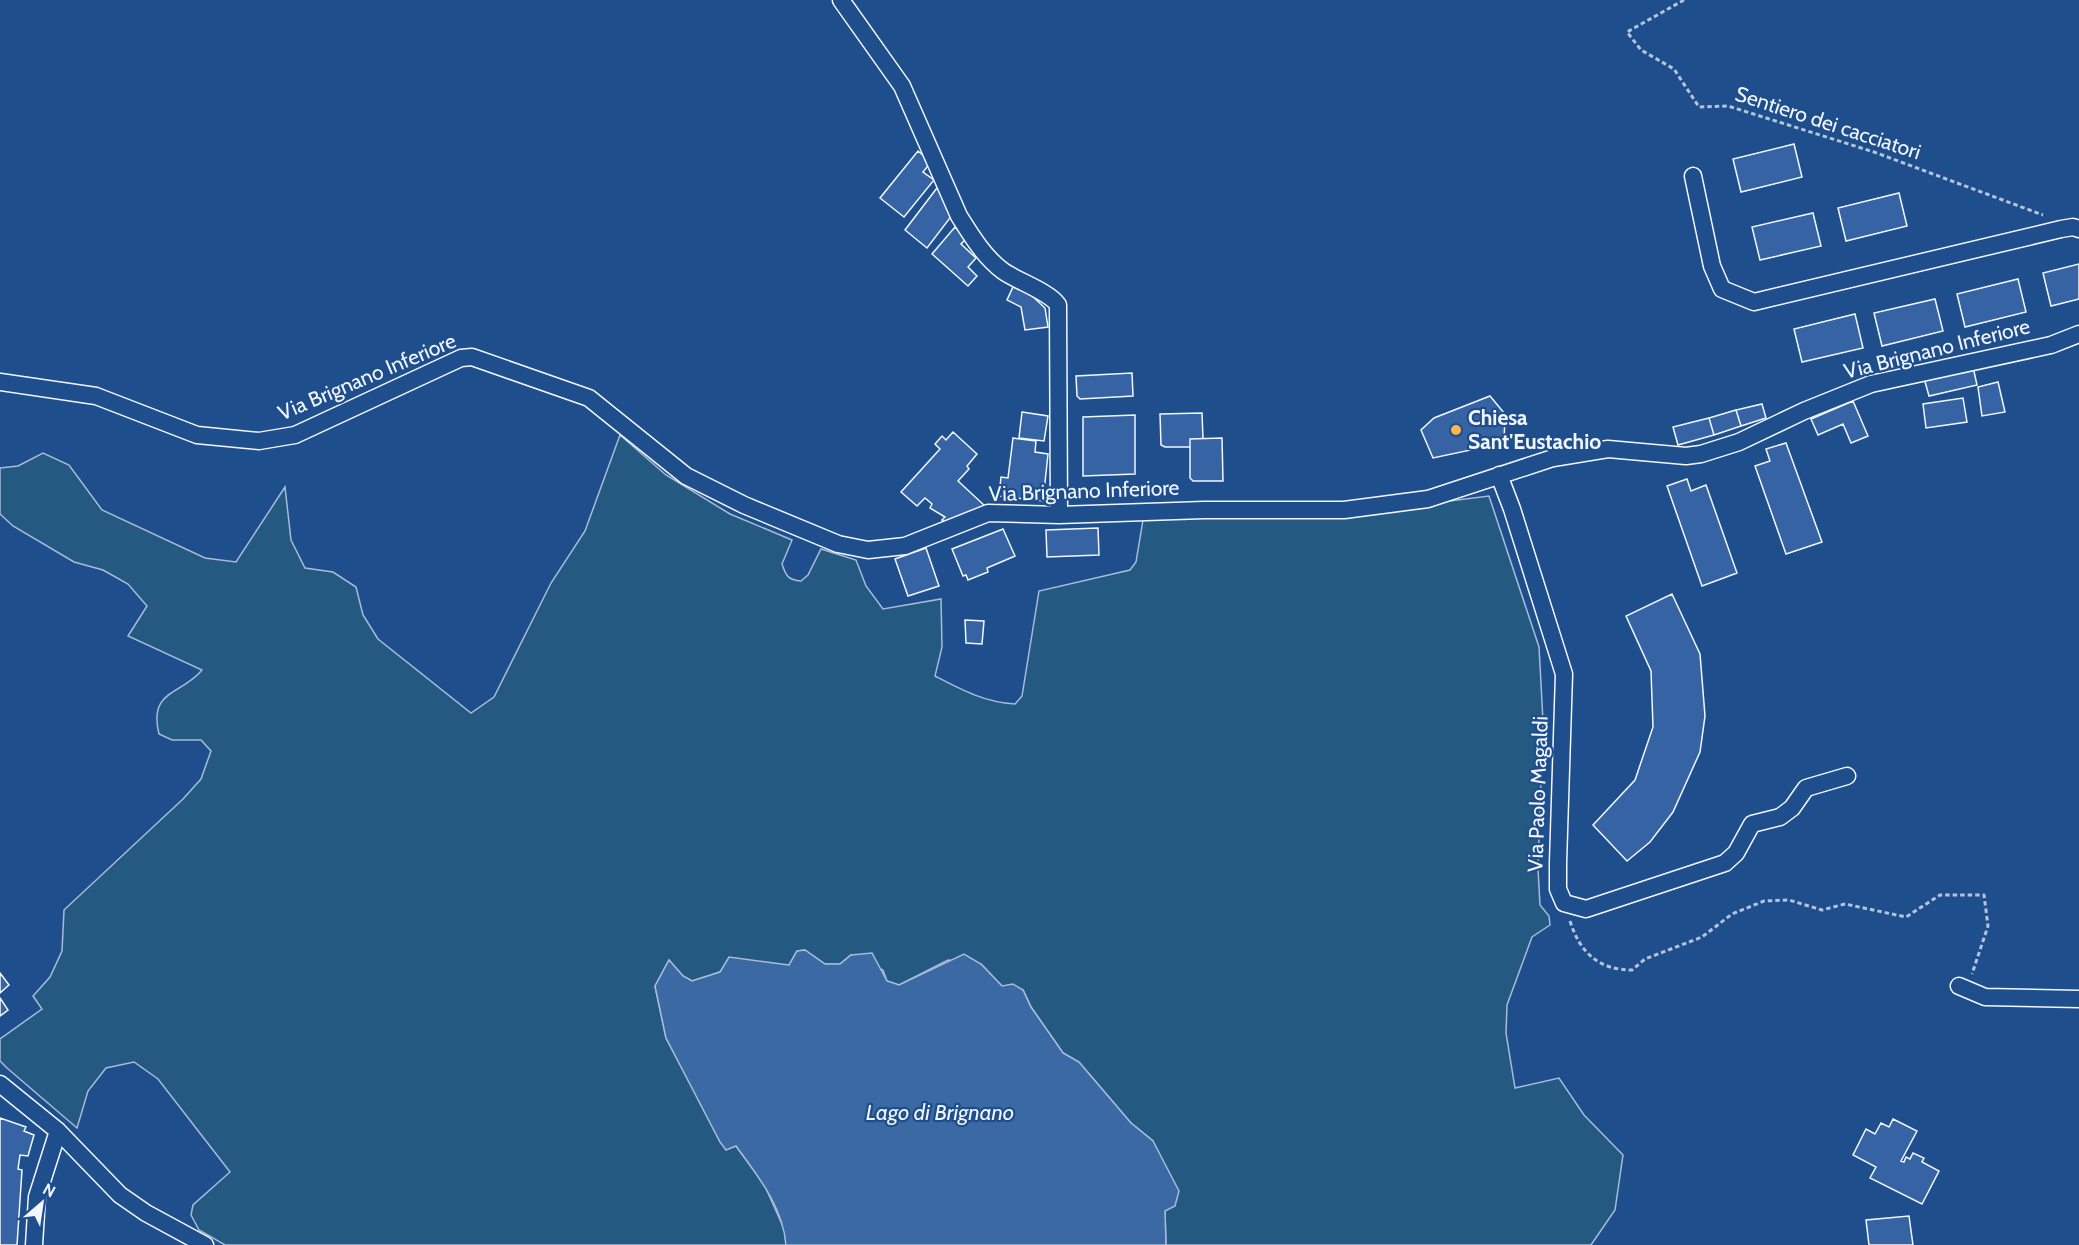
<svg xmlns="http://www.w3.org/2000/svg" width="2079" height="1245" font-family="Cabin,sans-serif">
<rect width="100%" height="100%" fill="#1f4e8c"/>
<!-- green -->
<path fill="#245a82" stroke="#a8bbd7" stroke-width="1.5" d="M620,435L666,475L730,514L792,540L782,564C786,576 788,580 801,581L808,575L821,549L856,560L866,586L883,609L941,599L942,647L935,676C962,690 984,702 1015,704L1022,696L1039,591L1130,570L1136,562L1143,520L1386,509L1489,496L1539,647L1543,721L1538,869L1540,905L1549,916L1550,925L1532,937L1507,1005L1506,1033L1515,1088L1559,1078L1584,1115L1623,1155L1615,1210L1591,1245H1166L1165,1211L1153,1141L1131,1123L1079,1062L1063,1053L1031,1007L1023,990L1002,986L981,964L948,960L899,985L887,981L883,970L851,955L840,964H825L805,950L797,951L789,965L720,972L692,981L683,976L669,960L655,986L666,1038L710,1120L736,1146L764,1184L785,1231L786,1245H225L199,1230L191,1215L193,1205L230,1172L158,1079L134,1062L106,1068L88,1091L77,1128L7,1068L0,1061V1039L42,1009L33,996L50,977L62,951L64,910L183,799L201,779L211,751L201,740H172L159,734C148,689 182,695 202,670L128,636L147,606L128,584L103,570L74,562L13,526L0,514V468L18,466L43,453L69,465L102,510L205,558L236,562L285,487L291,540L305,568L333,572L356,587L363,615L378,639L471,713L494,697L551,583L585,531Z"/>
<!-- water -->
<path fill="#3b69a3" stroke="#a8bbd7" stroke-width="1.5" d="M805,950L825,964H840L851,955L872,953L887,981L899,985L964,954L981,964L1002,986L1013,984L1023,990L1031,1007L1063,1053L1079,1062L1131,1123L1153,1141L1179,1191L1175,1206L1165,1211L1166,1245H786C783,1207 758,1176 736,1146L726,1150L720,1142L666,1038L655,986L669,960L683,976L692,981L720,972L729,957L789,965L797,951Z"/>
<!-- building -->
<path fill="#3563a3" stroke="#f2f6ff" stroke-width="1.5" d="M1794,144L1802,177L1741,192L1733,159Z
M918,151L931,162L923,172L934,180L904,217L880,198Z
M940,184L953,214L927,248L905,230Z
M1899,193L1907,226L1846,241L1838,208Z
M1813,213L1821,246L1760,260L1752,227Z
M955,227L967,238L961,244L976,258L968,267L977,276L968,286L932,254Z
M2079,264V299L2051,306L2043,273Z
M2018,279L2026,312L1965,327L1957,294Z
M1013,287L1028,292L1045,308L1048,327L1025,330L1021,307L1007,300Z
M1935,299L1943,331L1882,346L1874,313Z
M1855,314L1863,348L1802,362L1794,329Z
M1973,367L1977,385L1929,396L1924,378Z
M1132,373L1133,396L1080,399L1077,396L1076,376Z
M1998,382L2005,412L1982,416L1978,387Z
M1490,396L1505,414L1504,443L1433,458L1421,430L1434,418Z
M1963,398L1967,422L1926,428L1923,404Z
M1853,401L1868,436L1851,443L1843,424L1818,435L1811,419Z
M1762,404L1766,418L1741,426L1736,410Z
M1736,410L1741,426L1714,435L1709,418Z
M1022,412L1048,416L1044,441L1019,438Z
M1202,413L1203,439H1190V447H1165L1161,445L1160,414Z
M1135,415V474L1083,476V417Z
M1709,418L1714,435L1678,445L1673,427Z
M953,432L977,454L967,466L969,469L958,481L985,506L948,526L942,520L945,517L930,508L932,504L925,498L917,506L901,492L940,449L935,444L942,436L946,440Z
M1013,438L1036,441L1035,452L1048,454L1043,501L999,496L1001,477L1008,478Z
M1222,438L1223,481H1193L1190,478V439Z
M1786,443L1822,542L1786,554L1755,466L1770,461L1766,449Z
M1687,479L1691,491L1706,485L1737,573L1702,586L1667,486Z
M1098,528L1099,555L1047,557L1046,530Z
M1003,529L1015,556L987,568L988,572L968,580L966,575L963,576L952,549Z
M926,548L939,586L908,596L895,559Z
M1672,594L1700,654L1705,716L1700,752L1673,812L1650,842L1627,861L1593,825L1635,780L1653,727L1651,671L1626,616Z
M965,620L984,621L982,644L966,643Z
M0,973L9,985L0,993Z
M0,998L8,1010L0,1016Z
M0,1118L26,1127L24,1131L34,1135L28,1156L20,1155L18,1169L22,1170L17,1245H0Z
M1893,1119L1917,1131L1901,1161L1904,1162L1906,1157L1910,1159L1913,1153L1924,1158L1922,1162L1939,1171L1922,1204L1870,1178L1876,1167L1853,1155L1866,1129L1875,1134L1881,1123L1889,1127Z
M1909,1216L1913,1245H1869L1866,1220Z"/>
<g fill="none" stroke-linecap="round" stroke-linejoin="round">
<defs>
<path id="minor" d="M841,0L902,86L959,216C971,235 984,257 1003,271C1017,281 1050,292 1058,305L1059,515
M1693,176L1712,266L1722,289L1754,302L2061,229L2073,227L2079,229
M0,382L96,396L197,435L259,441L295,435L461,358L472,357L589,398L686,476L744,505L838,544L868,550L905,546L988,513L1059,515L1204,510H1344L1428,499L1553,458L1608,449L1686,456L1701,454L1739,442L1804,411L1871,384L2051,345L2079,334
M1499,475L1512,509L1564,674L1558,863V889L1564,903L1586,909L1725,863L1736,853L1752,824L1780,817L1792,808L1806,788L1847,776
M1959,986L1985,997L2079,999
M0,1084L58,1131L120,1195L146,1213L205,1245
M34,1245L37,1197L58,1131"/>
</defs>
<!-- minor casing -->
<use href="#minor" stroke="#f2f6ff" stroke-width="19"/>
<!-- path -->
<path stroke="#b3c4dc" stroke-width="3" stroke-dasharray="4.5 3" stroke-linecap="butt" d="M1684,0L1627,32L1641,50L1674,69L1699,107L1728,106L1874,152L2043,215
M1570,921C1580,953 1599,970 1632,970L1645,959L1702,937L1732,914L1764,901L1789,900L1822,910L1845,904L1906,917L1940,895H1984L1988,926L1972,974"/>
<!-- minor -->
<use href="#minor" stroke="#1f4e8c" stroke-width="16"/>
</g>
<!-- markers -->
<circle fill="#ffb74d" stroke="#1f4e8c" stroke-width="2" cx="1456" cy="430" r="6"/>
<g text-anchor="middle" stroke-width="4.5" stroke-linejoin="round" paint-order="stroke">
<!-- street labels -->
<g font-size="21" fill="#f2f6ff" stroke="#1f4e8c">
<text transform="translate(1828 123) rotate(18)" y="7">Sentiero dei cacciatori</text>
<text transform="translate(1937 349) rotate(-14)" y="7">Via Brignano Inferiore</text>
<text transform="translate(367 377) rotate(-23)" y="7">Via Brignano Inferiore</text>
<text transform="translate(1084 491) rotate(-2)" y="7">Via Brignano Inferiore</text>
<text transform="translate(1538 794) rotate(-88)" y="7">Via Paolo Magaldi</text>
</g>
<!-- poi labels -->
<g font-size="21" font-weight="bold" fill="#f2f6ff" stroke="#1f4e8c" text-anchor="start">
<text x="1468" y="425">Chiesa<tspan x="1468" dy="24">Sant'Eustachio</tspan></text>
</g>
<!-- water labels -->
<g font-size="22" font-style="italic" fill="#f2f6ff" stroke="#1f4e8c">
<text x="940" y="1120">Lago di Brignano</text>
</g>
</g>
<!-- north arrow -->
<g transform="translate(42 1203) rotate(29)" stroke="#1f4e8c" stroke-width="4.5" paint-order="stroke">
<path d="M0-4.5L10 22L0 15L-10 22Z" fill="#f2f6ff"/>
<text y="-9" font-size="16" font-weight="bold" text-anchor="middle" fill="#f2f6ff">N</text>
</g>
</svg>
